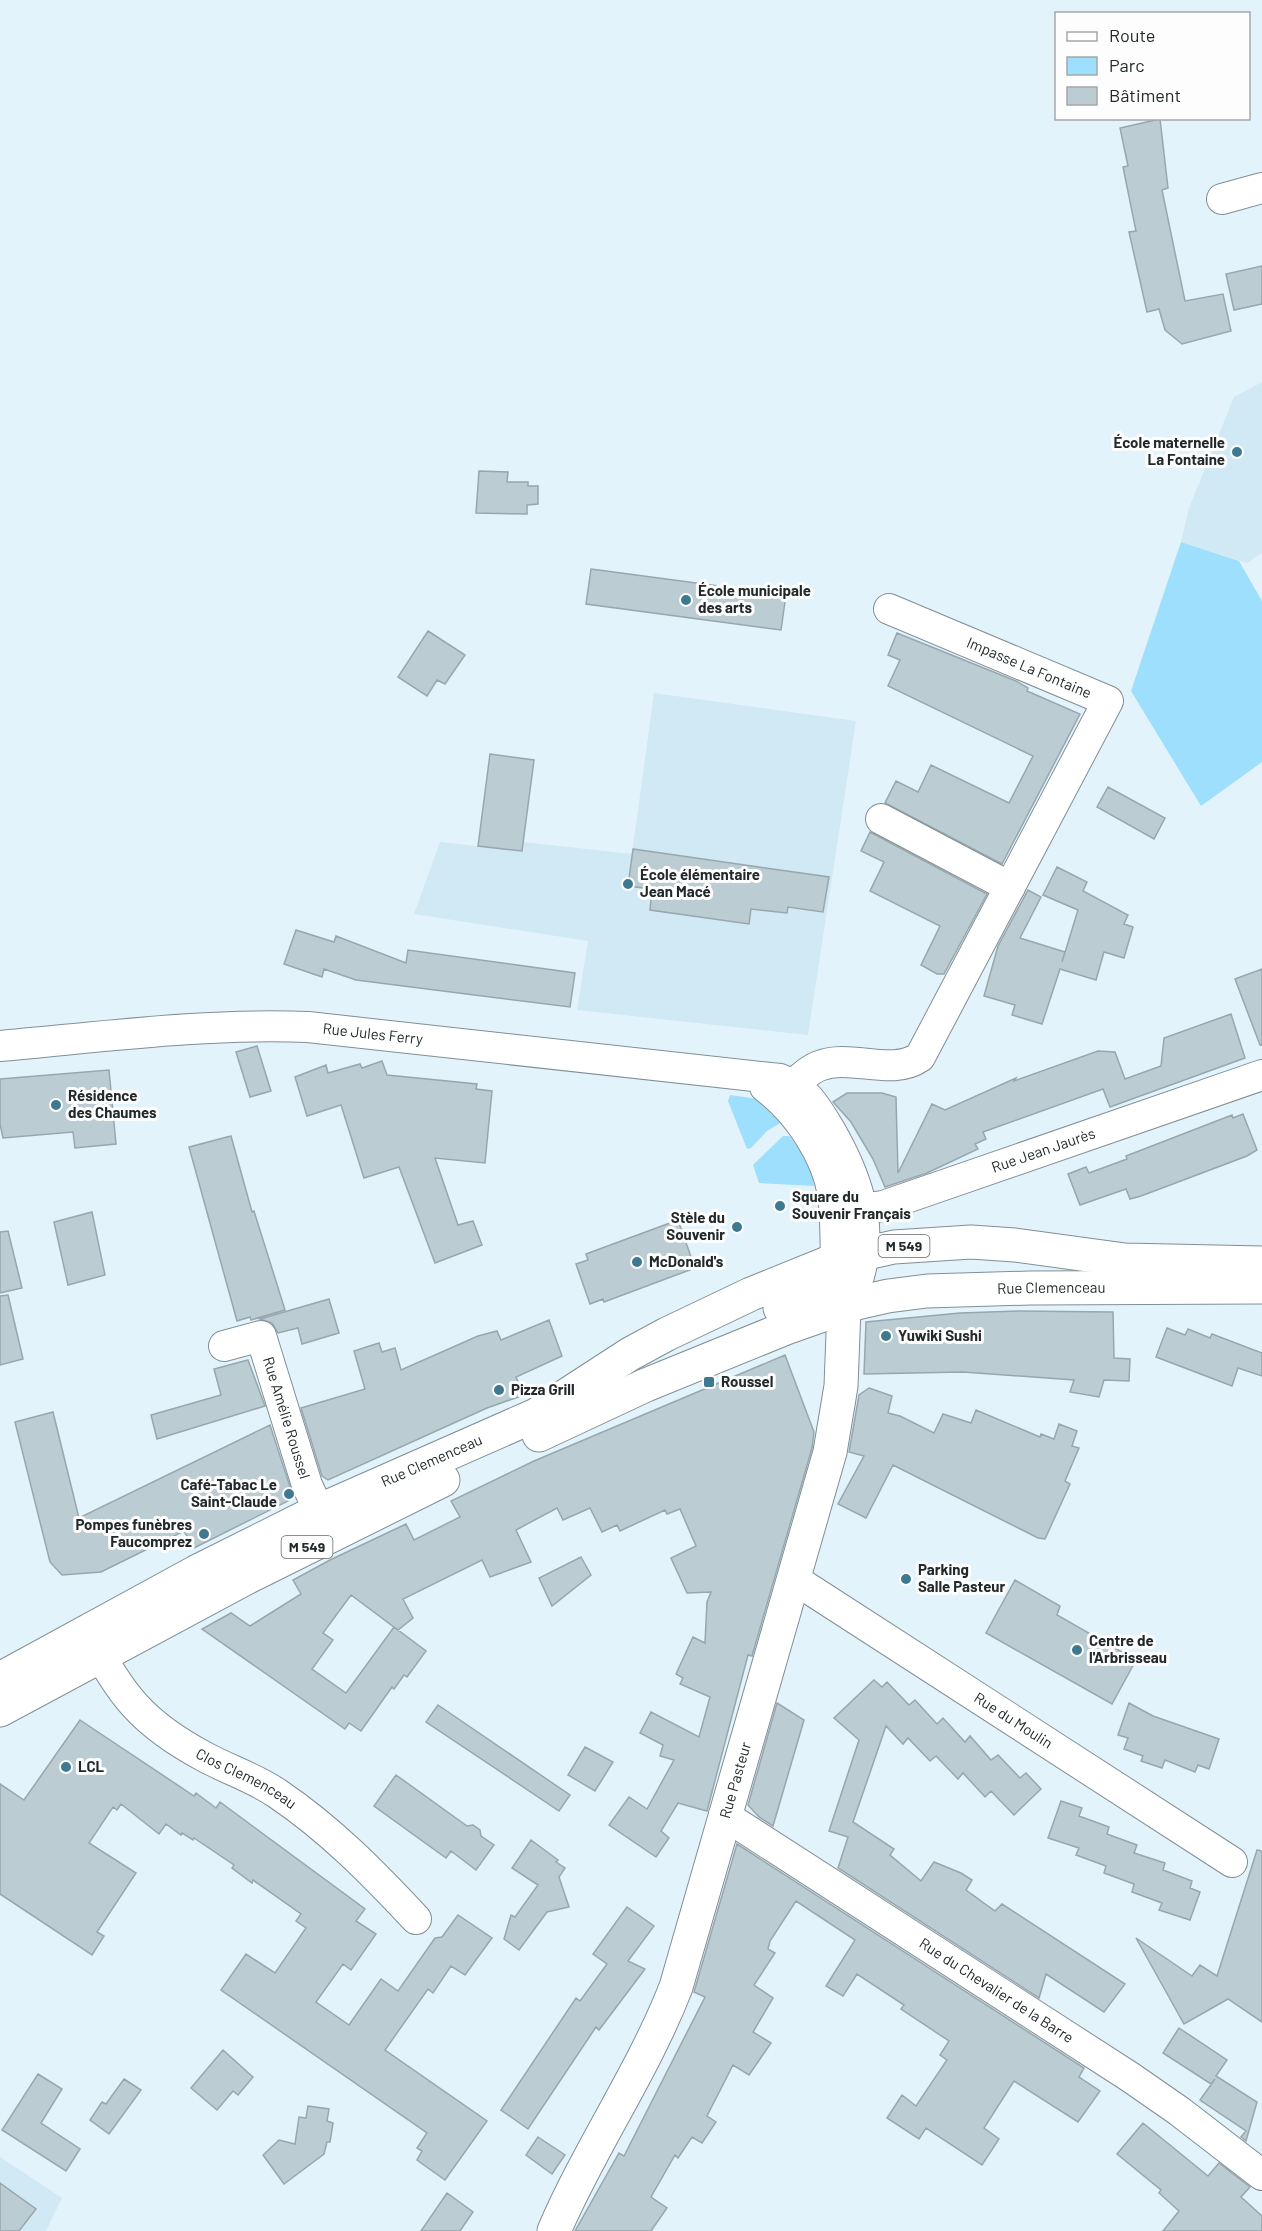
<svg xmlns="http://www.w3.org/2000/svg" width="1262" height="2231" font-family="Barlow,sans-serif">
<rect width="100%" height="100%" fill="#e3f3fb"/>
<!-- built -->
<path fill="#d0e9f4" d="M1262,382V553L1247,563L1181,542L1189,508L1234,397Z
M654,693L856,721L808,1035L577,1010L588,941L414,914L440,842L521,851L523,842L632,854Z
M0,2157L62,2198L46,2231H0Z"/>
<!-- green -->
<path fill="#9ddffc" d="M1181,542L1239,561L1262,601V762L1201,806L1131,691Z
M730,1095L758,1099L782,1122L767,1131L751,1148L747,1149L728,1101Z
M783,1136H789C800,1149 814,1169 814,1186L759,1183L753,1165Z"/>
<!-- building -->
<path fill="#bcccd3" stroke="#98a7ae" stroke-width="1.5" d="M1160,119L1168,188L1162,190L1185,301L1223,294L1231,331L1182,344L1165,330L1159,309L1147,312L1129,232L1136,231L1123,167L1128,166L1120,128Z
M1262,266V304L1234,310L1226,274Z
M479,471L508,472L507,482H528V486H538V504L527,505V514L476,513Z
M591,569L786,595L781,630L586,604Z
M428,631L465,655L445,684L437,680L427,696L398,677Z
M897,633L1016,681L1028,688L1027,691L1080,714L1002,864L885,803L896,781L918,792L931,765L1009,803L1033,756L888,686L900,660L888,655Z
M490,754L534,760L522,851L478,846Z
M1108,787L1165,818L1154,839L1097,807Z
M870,832L987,894L944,974H937L921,965L940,926L870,891L884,862L861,851Z
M633,849L829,877L823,912L788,907L787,913L751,909L749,924L650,910L652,889L628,886Z
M1057,867L1087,882L1083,891L1128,915L1124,924L1133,927L1124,958L1104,952L1096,980L1060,969L1042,1024L1012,1015L1015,1005L984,996L998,946L1028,890L1041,897L1020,938L1065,952L1062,962L1078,910L1043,895Z
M296,930L334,942L336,936L406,963L408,950L575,973L570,1007L356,980L324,969L322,977L284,964Z
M1262,969V1045H1260L1235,979Z
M1231,1014L1245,1058L1110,1107L1103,1089L983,1132L986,1139L975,1144L978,1149L927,1173L885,1187L873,1159L851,1122L833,1102L847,1093H882L896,1097L898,1173L932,1104L945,1110L1016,1078L1014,1081L1098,1051L1115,1052L1125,1079L1161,1066L1164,1038Z
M257,1046L271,1091L250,1097L236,1052Z
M382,1061L387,1075L477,1084L476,1089L492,1091L485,1163L435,1158L458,1225L473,1221L482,1245L435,1263L399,1167L364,1178L341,1105L307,1116L295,1077L326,1065L328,1073L360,1064L362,1068Z
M109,1070L116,1144L75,1148L73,1132L3,1138L0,1124V1079Z
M1243,1114L1257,1150L1247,1156L1141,1196L1130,1199L1126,1189L1080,1205L1068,1174L1086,1167L1089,1173L1127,1159L1126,1156L1232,1115L1233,1118Z
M231,1136L252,1212L254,1211L285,1310L251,1320L250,1317L237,1321L189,1147Z
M92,1212L105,1275L68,1285L54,1222Z
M678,1220L695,1268L604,1302L603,1299L590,1304L576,1264L588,1260L586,1254Z
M8,1231L22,1288L0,1293V1232Z
M8,1295L23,1359L0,1365V1296Z
M329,1299L339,1333L302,1344L298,1328L278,1333L272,1323L260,1319Z
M1018,1311L1113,1312L1114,1358L1130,1359L1129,1381L1104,1380L1099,1397L1070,1392L1074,1380L963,1372L864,1374L866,1322L960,1313Z
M549,1320L562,1356L516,1377L524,1395L487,1408L328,1480L322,1476L301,1408L365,1389L354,1351L379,1343L382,1352L395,1348L401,1370L478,1336L497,1331L501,1340Z
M1167,1328L1185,1335L1188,1329L1210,1338L1212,1334L1262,1353V1376L1238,1368L1232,1386L1156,1357Z
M785,1355L814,1432L812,1448L752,1656L748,1655L707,1811L678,1803L661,1831L669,1838L656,1857L609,1825L629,1797L647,1809L674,1760L660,1756L663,1745L640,1733L651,1712L699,1737L710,1697L680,1684L683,1678L676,1674L693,1637L705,1643L707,1602L711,1592L687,1593L671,1558L696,1546L680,1509L667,1514L665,1510L620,1531L617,1525L602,1532L590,1508L563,1520L557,1508L516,1530L531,1562L490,1577L482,1560L403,1599L413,1618L398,1630L351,1595L323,1633L333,1640L312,1669L346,1693L394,1627L426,1651L407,1677L404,1675L394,1689L392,1687L361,1731L349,1723L345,1729L202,1629L231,1613L250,1626L301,1594L293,1580L330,1560L406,1524L414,1540L460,1517L451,1501L534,1461Z
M248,1360L265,1406L157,1439L151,1415L221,1395L214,1369Z
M869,1388L892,1396L888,1413L900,1416L934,1433L943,1414L971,1423L976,1410L1040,1437L1041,1434L1054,1439L1059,1424L1077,1431L1072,1446L1079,1448L1065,1481L1070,1484L1045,1539L1038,1538L893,1465L866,1518L838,1504L864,1456L849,1452L859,1395Z
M53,1412L79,1518L270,1425L293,1496L290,1500L194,1548L184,1531L101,1572L62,1575L50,1562L15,1422Z
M581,1557L591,1575L552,1606L539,1578Z
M1015,1580L1060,1606L1057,1615L1136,1660L1112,1704L986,1633Z
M874,1680L882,1687L887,1682L909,1705L915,1700L937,1724L943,1718L965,1742L970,1736L991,1760L998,1755L1020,1778L1026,1773L1041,1789L1014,1815L991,1791L985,1797L963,1773L958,1779L936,1756L930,1761L908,1738L903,1744L886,1726L853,1822L894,1849L890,1855L921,1881L934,1862L961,1873L972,1880L966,1890L995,1911L1002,1904L1125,1984L1104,2012L1046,1974L1039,1998L838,1868L848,1837L829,1831L859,1740L834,1718Z
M777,1703L804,1720L773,1826L759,1817L748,1805Z
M1129,1703L1153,1716L1219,1739L1209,1769L1198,1765L1195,1772L1165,1760L1162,1768L1141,1761L1143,1756L1124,1749L1128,1738L1118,1735Z
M438,1705L570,1795L559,1811L426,1722Z
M80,1720L194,1796L196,1793L216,1808L220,1802L365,1909L356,1921L376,1934L351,1970L343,1964L316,2002L349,2025L381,1979L398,1991L435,1938L442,1937L458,1915L492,1938L465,1975L451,1966L433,1993L428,1989L385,2050L487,2121L445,2180L417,2160L422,2151L417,2148L427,2133L221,1990L246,1954L275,1973L306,1928L296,1921L301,1914L253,1880L252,1883L232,1868L234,1865L194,1838L193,1840L182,1833L181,1835L166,1824L159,1834L121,1804L117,1810L113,1807L89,1843L136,1873L97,1932L104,1936L92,1955L0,1894V1784L24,1800Z
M585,1747L613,1762L595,1791L568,1775Z
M396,1775L467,1826L473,1825L480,1830L481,1836L494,1845L476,1870L451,1851L446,1858L374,1806Z
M1061,1801L1082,1808L1079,1816L1109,1827L1107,1834L1137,1845L1134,1853L1165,1863L1163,1870L1192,1881L1190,1888L1200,1892L1190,1920L1159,1910L1162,1903L1132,1892L1134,1884L1104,1873L1106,1866L1076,1855L1079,1848L1048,1838Z
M531,1840L558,1860L556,1862L565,1868L559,1877L569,1907L547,1912L519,1950L504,1939L511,1915L515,1917L538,1885L512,1868Z
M737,1844L1084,2068L1079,2077L1100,2091L1078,2122L1014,2081L984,2128L999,2139L982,2165L926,2128L919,2139L887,2118L902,2095L916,2106L947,2060L940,2055L949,2041L901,2009L904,2005L857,1974L843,1996L826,1986L855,1940L796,1901L770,1941L768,1949L775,1953L754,1985L773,1998L753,2032L771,2043L749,2075L733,2065L707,2116L716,2122L702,2143L692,2137L678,2158L675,2155L651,2197L667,2208L651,2231H575L619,2153L624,2156L705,1997L694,1992Z
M1257,1850L1262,1851V2022L1228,1999L1184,2024L1136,1938L1192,1976L1200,1965L1217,1976Z
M627,1907L654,1926L628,1961L645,1969L599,2030L596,2027L528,2129L501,2110L576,1998L580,2001L607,1964L593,1954Z
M1179,2028L1227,2060L1216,2076L1257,2102L1246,2141L1241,2137L1246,2131L1200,2100L1215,2079L1211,2084L1163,2053Z
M223,2050L253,2077L238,2095L233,2091L217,2110L191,2088Z
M38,2074L62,2089L41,2123L80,2149L66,2171L2,2130Z
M124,2079L141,2090L109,2134L90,2120L102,2102L106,2104Z
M308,2106L329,2109L327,2121L333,2123L330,2142H327L324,2154L284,2184L263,2155L279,2140L295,2144L299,2117L306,2118Z
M1143,2123L1208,2176L1219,2163L1250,2187L1241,2197L1262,2216V2231H1163L1179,2211L1159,2193L1161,2190L1117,2154Z
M538,2137L565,2155L552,2174L526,2155Z
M0,2183L36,2209L19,2231H0Z
M447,2193L473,2212L460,2231H421Z"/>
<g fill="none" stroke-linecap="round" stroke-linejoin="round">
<defs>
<g id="minor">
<path d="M1222,199L1262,188"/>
<path d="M881,819L1010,887"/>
<path id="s1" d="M0,1046C102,1037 205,1023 308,1027L780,1079C805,1087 817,1108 830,1130C856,1175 874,1224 859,1276"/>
<path d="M765,1087C797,1111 827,1155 833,1195C837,1224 834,1254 838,1284"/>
<path d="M780,1099C792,1087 804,1072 819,1066C851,1053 891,1077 920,1057L1108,701L889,609"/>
<path id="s2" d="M831,1184C843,1206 860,1210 883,1206L1262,1075"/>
<path id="s3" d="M224,1346L261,1336L307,1485L329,1533"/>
<path id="s4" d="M794,1579L1232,1862"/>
<path id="s5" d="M89,1634C120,1695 143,1724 205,1757C229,1770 255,1778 278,1794C331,1830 373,1873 416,1919"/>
<path id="s6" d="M724,1815L1130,2077L1179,2111L1262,2175"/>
</g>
<g id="tertiary">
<path id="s7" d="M554,2231C590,2147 643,2072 676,1987L830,1452L841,1386L844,1308"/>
</g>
<g id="primary">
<path d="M780,1308C815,1293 847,1288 866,1252"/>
<path id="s8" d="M539,1435L646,1385L786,1328L857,1303L888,1296L927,1291L1030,1288L1262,1287"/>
<path id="s9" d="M0,1679L196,1572L318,1511L536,1415L630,1354L667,1334L751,1294L835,1260L894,1247L971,1242L1015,1245L1125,1260L1262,1263"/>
<path d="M0,1710L248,1577L443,1480"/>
</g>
</defs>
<!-- minor casing -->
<use href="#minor" stroke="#808f95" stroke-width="32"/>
<!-- tertiary casing -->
<use href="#tertiary" stroke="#808f95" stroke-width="35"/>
<!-- primary casing -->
<use href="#primary" stroke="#808f95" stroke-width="35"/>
<!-- minor -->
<use href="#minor" stroke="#fff" stroke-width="30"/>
<!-- tertiary -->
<use href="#tertiary" stroke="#fff" stroke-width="33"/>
<!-- primary -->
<use href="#primary" stroke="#fff" stroke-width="33"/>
</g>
<!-- markers -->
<g fill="#3e7991" stroke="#fdfdfd" stroke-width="2">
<circle cx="1237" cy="452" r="6"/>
<circle cx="686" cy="600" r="6"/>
<circle cx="628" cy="884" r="6"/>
<circle cx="56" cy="1105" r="6"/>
<circle cx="780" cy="1206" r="6"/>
<circle cx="737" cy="1227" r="6"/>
<circle cx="637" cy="1262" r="6"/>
<circle cx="886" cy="1336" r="6"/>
<rect x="703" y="1376" width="12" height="12" rx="3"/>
<circle cx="499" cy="1390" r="6"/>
<circle cx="289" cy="1494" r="6"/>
<circle cx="204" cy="1534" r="6"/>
<circle cx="906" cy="1579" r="6"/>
<circle cx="1077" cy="1650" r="6"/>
<circle cx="66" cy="1767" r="6"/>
</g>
<g text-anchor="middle" stroke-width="6" stroke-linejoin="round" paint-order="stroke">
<!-- shield labels -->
<g fill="#fdfdfd" stroke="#64696a" stroke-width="1.5">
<rect x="878.5" y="1235" width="51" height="22" rx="4.5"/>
<rect x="281.5" y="1536" width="51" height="22" rx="4.5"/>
</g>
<g font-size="14" font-weight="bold" fill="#22292b">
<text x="904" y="1251">M 549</text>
<text x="307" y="1552">M 549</text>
</g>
<!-- poi labels -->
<g font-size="15" font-weight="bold" fill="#22292b" stroke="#fdfdfd" text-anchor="start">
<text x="1225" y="448" text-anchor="end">École maternelle<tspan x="1225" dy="17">La Fontaine</tspan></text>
<text x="698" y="596">École municipale<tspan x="698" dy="17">des arts</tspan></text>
<text x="640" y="880">École élémentaire<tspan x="640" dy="17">Jean Macé</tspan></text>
<text x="68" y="1101">Résidence<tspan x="68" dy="17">des Chaumes</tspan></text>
<text x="792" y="1202">Square du<tspan x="792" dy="17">Souvenir Français</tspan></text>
<text x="725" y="1223" text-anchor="end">Stèle du<tspan x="725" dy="17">Souvenir</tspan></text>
<text x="649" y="1267">McDonald's</text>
<text x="898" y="1341">Yuwiki Sushi</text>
<text x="721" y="1387">Roussel</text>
<text x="511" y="1395">Pizza Grill</text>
<text x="277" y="1490" text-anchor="end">Café-Tabac Le<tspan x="277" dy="17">Saint-Claude</tspan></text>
<text x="192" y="1530" text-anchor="end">Pompes funèbres<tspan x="192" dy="17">Faucomprez</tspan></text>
<text x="918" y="1575">Parking<tspan x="918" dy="17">Salle Pasteur</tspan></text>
<text x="1089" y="1646">Centre de<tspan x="1089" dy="17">l'Arbrisseau</tspan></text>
<text x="78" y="1772">LCL</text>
</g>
<!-- street labels -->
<g font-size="15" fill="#22292b" stroke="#fdfdfd">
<text transform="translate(1029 668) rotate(23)" y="5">Impasse La Fontaine</text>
<text dy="5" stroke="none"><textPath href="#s1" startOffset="374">Rue Jules Ferry</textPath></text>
<text dy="5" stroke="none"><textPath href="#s2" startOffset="231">Rue Jean Jaurès</textPath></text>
<text dy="5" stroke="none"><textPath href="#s8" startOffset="540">Rue Clemenceau</textPath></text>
<text dy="5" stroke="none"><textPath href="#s3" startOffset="124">Rue Amélie Roussel</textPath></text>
<text dy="5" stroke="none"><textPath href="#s9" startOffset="484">Rue Clemenceau</textPath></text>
<text dy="5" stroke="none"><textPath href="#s4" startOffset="261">Rue du Moulin</textPath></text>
<text dy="5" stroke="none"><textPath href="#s5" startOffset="219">Clos Clemenceau</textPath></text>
<text dy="5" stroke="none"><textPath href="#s7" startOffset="488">Rue Pasteur</textPath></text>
<text dy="5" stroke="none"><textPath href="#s6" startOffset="324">Rue du Chevalier de la Barre</textPath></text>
</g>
</g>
<!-- legend -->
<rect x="1055" y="12" width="195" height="108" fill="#fdfdfd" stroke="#a5a8a9" stroke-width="1.5"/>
<rect x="1067" y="32" width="30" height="9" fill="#ffffff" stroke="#a5a8a9" stroke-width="1.5"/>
<text x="1109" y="42" font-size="18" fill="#22292b">Route</text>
<rect x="1067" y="57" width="30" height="18" fill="#9ddffc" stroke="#a5a8a9" stroke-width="1.5"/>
<text x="1109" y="72" font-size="18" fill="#22292b">Parc</text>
<rect x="1067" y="87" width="30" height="18" fill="#bcccd3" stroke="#a5a8a9" stroke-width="1.5"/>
<text x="1109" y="102" font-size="18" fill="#22292b">Bâtiment</text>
</svg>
